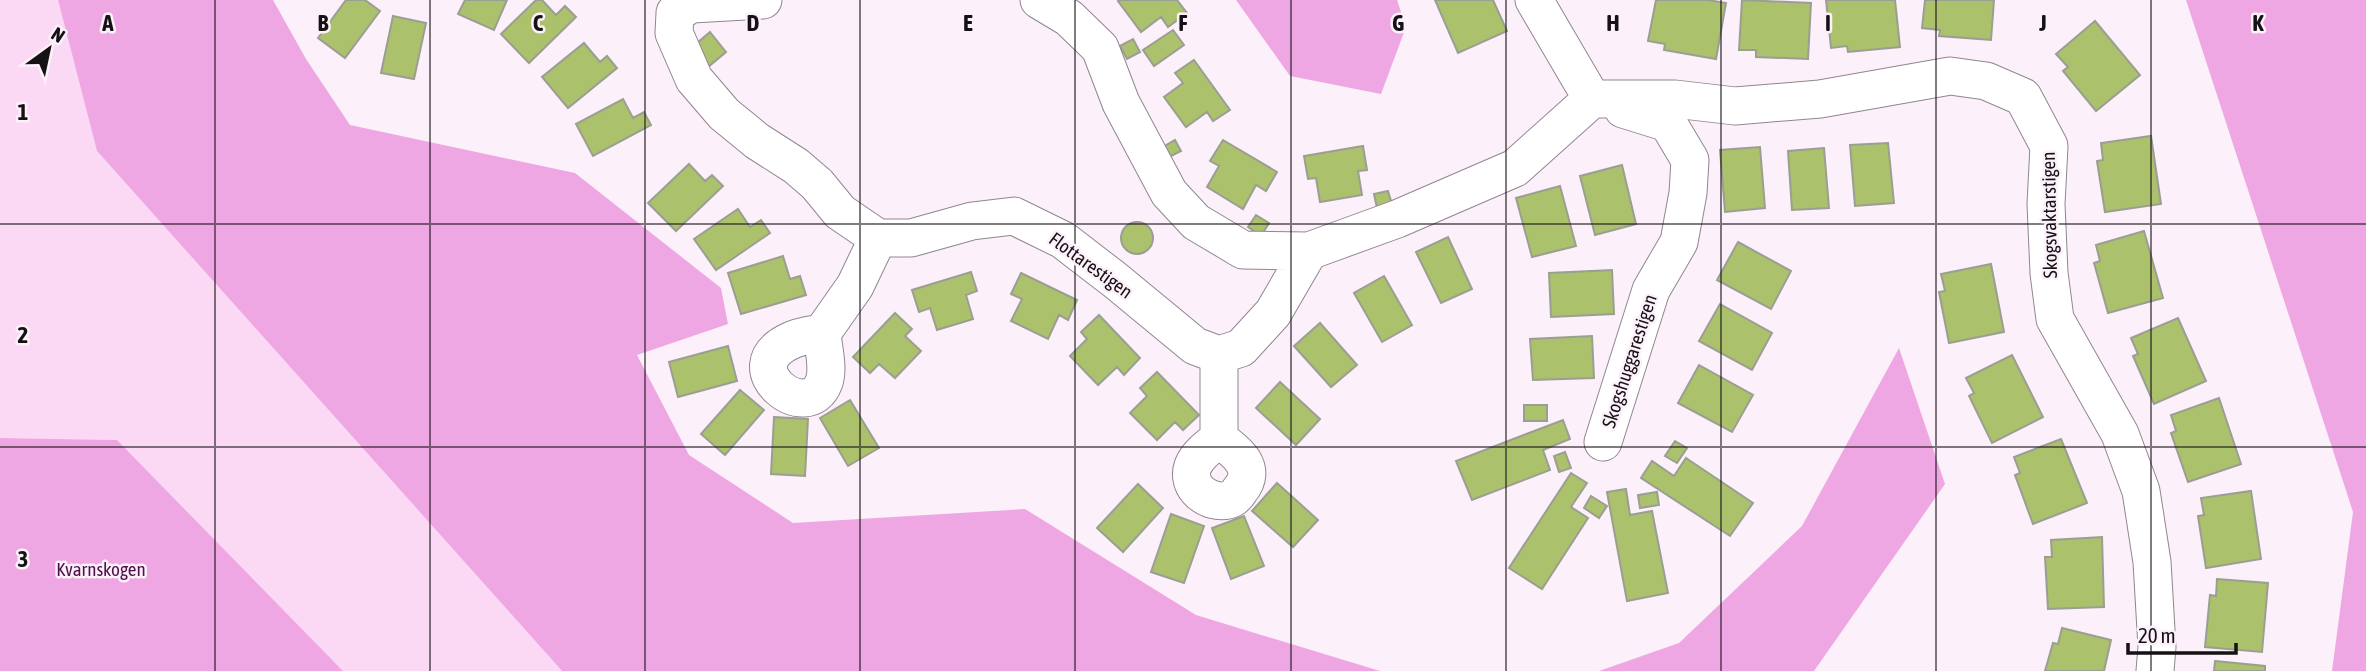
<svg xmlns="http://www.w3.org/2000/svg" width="2366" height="671" font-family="'Asap Condensed',sans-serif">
<rect width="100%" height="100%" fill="#fcf0fa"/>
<!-- green -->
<path fill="#fbd9f5" d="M0,0H58L97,151L562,671H343L117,440L0,438Z"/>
<!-- forest -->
<path fill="#efa7e4" d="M58,0H273L306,59L350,125L575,173L721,288L728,324L637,355L689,455L793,523L1025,509L1196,615L1380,671H562L97,151Z
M1236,0H1397L1406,27L1381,94L1290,76Z
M2186,0H2366V671H2332L2353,512Z
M1899,348L1945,484L1814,671H1599L1679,643L1802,526Z
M0,438L117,440L343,671H0Z"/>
<!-- building -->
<path fill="#abc16b" stroke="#9b9e92" stroke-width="2" d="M346,0H365L380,11L345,58L318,38Z
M465,0H507L494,30L458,14Z
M536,0H542L556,15L565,6L576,17L529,63L501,34Z
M1119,0H1177L1187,13L1168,27L1161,17L1141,32L1118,1Z
M1435,0H1493L1507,31L1458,53Z
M1656,0H1708L1726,3L1716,59L1664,50L1665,44L1648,41Z
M1742,0L1811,3L1808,59L1756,57V50H1739Z
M1826,0H1895L1900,47L1848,52L1847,46L1831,48Z
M1925,0H1994L1991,40L1939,36L1940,30L1922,28Z
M393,16L426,23L414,79L381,73Z
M2095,21L2140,75L2096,111L2063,71L2068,67L2056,54Z
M1173,30L1184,45L1154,66L1143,50Z
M710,32L726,52L708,67L691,48Z
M1133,39L1140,52L1127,59L1120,46Z
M584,43L600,62L607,56L617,68L568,108L542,77Z
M1194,60L1230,110L1213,121L1207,112L1186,127L1164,97L1183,83L1175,73Z
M623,99L633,118L644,112L651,125L593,156L576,124Z
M2151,136L2161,204L2105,212L2097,161L2103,160L2101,143Z
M1175,140L1181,151L1169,157L1163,147Z
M1223,140L1277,172L1266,191L1256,185L1243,209L1207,187L1219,166L1210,161Z
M1888,143L1894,203L1855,206L1850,145Z
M1363,146L1367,170L1358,171L1362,195L1320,202L1316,178L1308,179L1304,156Z
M1760,147L1765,208L1725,212L1720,150Z
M1824,148L1829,208L1792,210L1788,151Z
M689,164L705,181L712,175L723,186L676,231L648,203Z
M1622,165L1636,224L1595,235L1580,176Z
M1560,186L1576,246L1532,257L1516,198Z
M1388,191L1392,204L1377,208L1374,194Z
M738,209L750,227L761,220L770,233L716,270L694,239Z
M1256,215L1269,223L1261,236L1248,227Z
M1121 238a16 16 0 1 1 32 0a16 16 0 1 1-32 0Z
M2144,231L2163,298L2108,313L2094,263L2100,261L2096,245Z
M1448,237L1472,289L1441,303L1416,252Z
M1738,242L1791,271L1771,309L1717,280Z
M783,256L790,279L800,276L806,295L741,314L728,273Z
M1991,264L2004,332L1949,343L1939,292L1945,291L1941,274Z
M1612,270L1614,314L1551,317L1549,273Z
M971,272L977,291L966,295L973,319L937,330L930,308L919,312L912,290Z
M1021,273L1077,300L1068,320L1059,315L1048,339L1011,321L1022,299L1011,294Z
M1384,276L1412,325L1382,342L1354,293Z
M1720,304L1772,333L1752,370L1699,341Z
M895,313L912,329L905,336L921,351L895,378L879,364L870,373L853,357Z
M1099,315L1140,358L1124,375L1117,367L1098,385L1070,356L1087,339L1081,332Z
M2178,318L2206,381L2154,404L2133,356L2138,354L2131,338Z
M1320,323L1357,365L1331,387L1294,346Z
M1592,336L1594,378L1533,380L1530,339Z
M728,346L737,381L678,397L669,362Z
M2012,355L2043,417L1992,443L1969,396L1974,393L1966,378Z
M1699,365L1753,395L1732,432L1678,403Z
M1157,372L1199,415L1183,430L1175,422L1157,440L1130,413L1147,396L1140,388Z
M1280,382L1320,419L1296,445L1256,408Z
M740,390L764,410L725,455L701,434Z
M2219,398L2241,464L2188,482L2171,433L2176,431L2171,415Z
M850,400L879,448L848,466L820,418Z
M1524,405H1547V421H1524Z
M774,417L808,419L805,476L771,474Z
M1563,420L1570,439L1543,450L1550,470L1472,500L1456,461Z
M2061,439L2087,503L2033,524L2015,475L2020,473L2014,457Z
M1675,441L1687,448L1677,463L1665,456Z
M1565,452L1571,468L1559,472L1554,456Z
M1686,458L1753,503L1730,536L1641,478L1652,461L1674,476Z
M1571,473L1587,483L1571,507L1588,518L1542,589L1509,568Z
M1277,483L1318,520L1293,547L1252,511Z
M1138,484L1163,508L1123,552L1097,528Z
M1626,489L1630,515L1652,511L1668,593L1627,601L1607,492Z
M2251,491L2261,559L2206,568L2198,516L2204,515L2201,498Z
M1657,492L1659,505L1640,508L1638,495Z
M1591,496L1607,506L1599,518L1584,508Z
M1171,514L1204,526L1184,583L1151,572Z
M1244,516L1264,566L1231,579L1212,528Z
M2102,537L2104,607L2048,609L2045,557H2052L2051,540Z
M2217,579L2268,583L2262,652L2205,647L2210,595L2216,596Z
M2062,628L2111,640L2104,671H2045L2053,643L2058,644Z
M2215,661L2265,666V671H2214Z"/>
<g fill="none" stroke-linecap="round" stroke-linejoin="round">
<defs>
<path id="minor" d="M763,0L692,4L675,13L674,33L694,79L724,114L757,141L796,166L817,184L840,212L878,238H911L972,221L1014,216L1063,240L1115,280L1195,346L1219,355L1241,348L1273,313L1309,251
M1039,0L1069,18L1100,48L1121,103L1169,193L1196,222L1243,250L1309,251L1397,219L1515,168L1592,99
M1534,0L1592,99
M1592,99H1675L1735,106L1820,99L1950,76L1986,81L2023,97L2049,146L2046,204L2049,273L2055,319L2120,434L2141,491L2152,562L2157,647L2155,671
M822,333C823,347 829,368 824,382C808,426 732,368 790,341C800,336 811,335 822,333L855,286L878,238
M1219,355V439C1210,446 1198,454 1193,466C1185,487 1209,505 1228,500C1233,499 1237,495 1240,490C1258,468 1237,452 1219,439
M1603,442L1651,290L1679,242L1688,193L1690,160L1668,123L1623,109"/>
</defs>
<!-- minor casing -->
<use href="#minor" stroke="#91868f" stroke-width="39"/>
<!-- minor -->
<use href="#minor" stroke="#fff" stroke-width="37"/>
</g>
<!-- grid -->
<path fill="none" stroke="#151114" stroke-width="2" stroke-opacity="0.55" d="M215,0V671M430,0V671M645,0V671M860,0V671M1075,0V671M1291,0V671M1506,0V671M1721,0V671M1936,0V671M2151,0V671M0,224H2366M0,447H2366"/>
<g text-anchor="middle" stroke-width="5" stroke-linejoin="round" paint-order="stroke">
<!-- street labels -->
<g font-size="19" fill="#151114" stroke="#fcf0fa">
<text transform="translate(2049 215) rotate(-91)" y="7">Skogsvaktarstigen</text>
<text transform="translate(1091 265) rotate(36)" y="7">Flottarestigen</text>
<text transform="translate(1629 361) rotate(-72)" y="7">Skogshuggarestigen</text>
</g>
<!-- park labels -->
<g font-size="19" fill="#4e1048" stroke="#fcf0fa">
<text x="101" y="576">Kvarnskogen</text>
</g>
</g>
<g font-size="23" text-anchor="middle" font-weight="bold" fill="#151114" stroke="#fcf0fa" stroke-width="5" stroke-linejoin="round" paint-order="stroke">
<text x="108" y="31">A</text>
<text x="323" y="31">B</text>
<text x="538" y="31">C</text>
<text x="753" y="31">D</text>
<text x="968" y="31">E</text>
<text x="1183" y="31">F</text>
<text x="1398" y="31">G</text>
<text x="1613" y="31">H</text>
<text x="1828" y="31">I</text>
<text x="2043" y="31">J</text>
<text x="2258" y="31">K</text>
<text x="23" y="120">1</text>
<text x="23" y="343">2</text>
<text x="23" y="567">3</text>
</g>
<!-- north arrow -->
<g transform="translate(49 49) rotate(33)" stroke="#fcf0fa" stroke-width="5" paint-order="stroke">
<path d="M0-5L12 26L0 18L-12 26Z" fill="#151114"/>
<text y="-10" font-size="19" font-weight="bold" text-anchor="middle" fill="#151114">N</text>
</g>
<!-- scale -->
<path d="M2128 643v10h108v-10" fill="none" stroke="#151114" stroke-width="3.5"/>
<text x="2138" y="643" font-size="21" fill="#151114" stroke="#fcf0fa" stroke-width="5" paint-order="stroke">20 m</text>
</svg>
